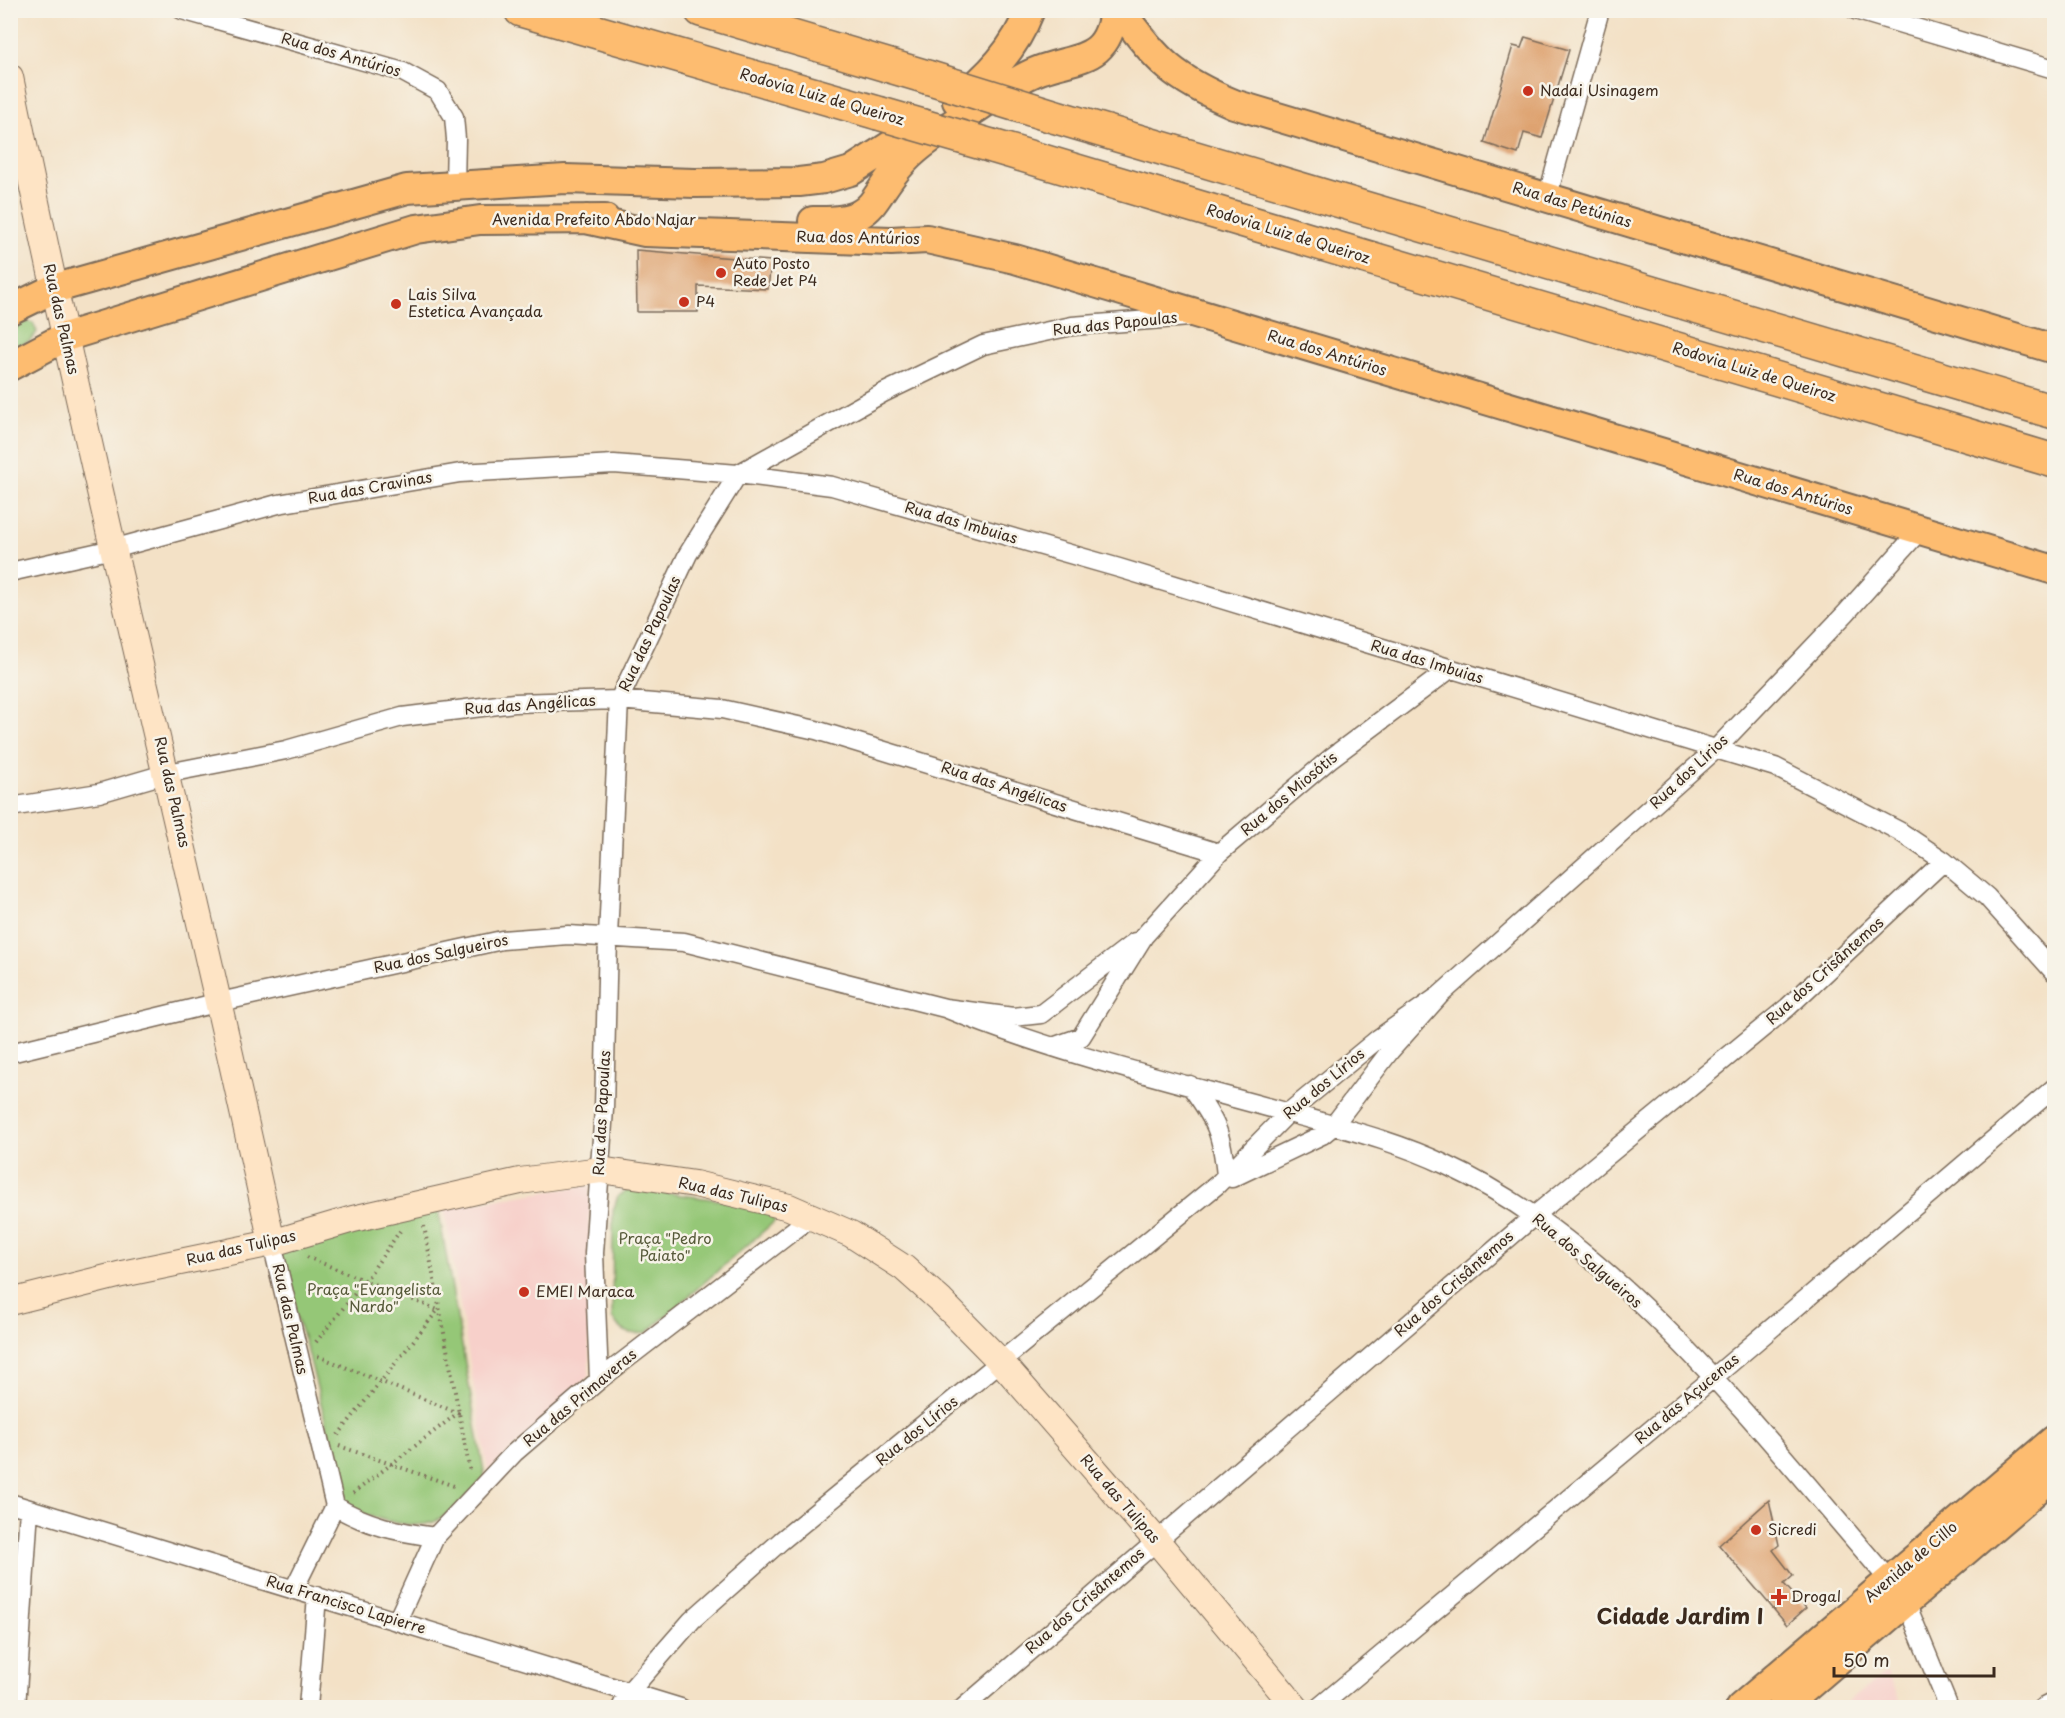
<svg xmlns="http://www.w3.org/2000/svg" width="2065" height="1718" font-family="'Playpen Sans',sans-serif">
<rect width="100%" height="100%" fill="#f7f3e8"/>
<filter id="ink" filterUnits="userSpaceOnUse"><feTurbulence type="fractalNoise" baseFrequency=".0167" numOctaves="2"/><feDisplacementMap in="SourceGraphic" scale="12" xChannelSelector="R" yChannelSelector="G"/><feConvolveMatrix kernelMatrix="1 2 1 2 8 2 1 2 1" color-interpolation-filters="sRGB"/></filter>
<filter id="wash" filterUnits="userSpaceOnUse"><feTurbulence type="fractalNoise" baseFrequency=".008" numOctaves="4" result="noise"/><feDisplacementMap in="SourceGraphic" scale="24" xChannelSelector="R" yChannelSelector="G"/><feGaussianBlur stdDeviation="1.35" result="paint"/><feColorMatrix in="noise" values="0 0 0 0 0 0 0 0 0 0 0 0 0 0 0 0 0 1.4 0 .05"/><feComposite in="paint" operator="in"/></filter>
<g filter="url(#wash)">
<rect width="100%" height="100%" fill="#f3e1c6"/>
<!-- built -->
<path fill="#f7d0ca" d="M590,1185L589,1376L488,1472L444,1208Z
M1886,1673L1903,1707H1840Z"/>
<!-- green -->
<path fill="#95c777" stroke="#68784a" stroke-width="1.5" d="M22,321L33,323L37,332L31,340L11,350V327Z
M631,1188L770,1207L775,1211L774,1222L646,1333C629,1336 621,1331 612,1318L613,1211L618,1196Z
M438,1208L485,1477C473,1489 451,1515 436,1521C410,1533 362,1513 335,1506L331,1443L308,1352L272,1243Z"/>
<g id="blocks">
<!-- building -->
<path fill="#db9a64" d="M1525,37L1569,50L1542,138L1524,133L1518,154L1484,143L1513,46L1521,48Z
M636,250L771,261L768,289L698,286V312H637Z
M1769,1500L1779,1545L1773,1550L1793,1576L1784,1584L1806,1608L1787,1625L1719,1545Z"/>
</g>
</g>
<g filter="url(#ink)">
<use href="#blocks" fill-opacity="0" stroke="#7b6a59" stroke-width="1.5"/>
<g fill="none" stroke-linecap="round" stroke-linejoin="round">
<defs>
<path id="minor" d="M182,10L403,72L438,91L454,117L456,139L455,184
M1855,10L2054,69
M1547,198L1600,10
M10,572L113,549L278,504L460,473L614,464L738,474L832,486L1119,568L1775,767L1899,831L1944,861L1987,897L2054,972
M10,807L99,793L168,773L286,750L402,717L514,703L619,700L722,709L816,730L1219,853
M945,1008C1056,1054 1174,1081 1289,1113C1342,1128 1396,1141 1446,1165C1622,1246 1764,1437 1889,1580L1906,1603L1949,1708
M1041,1014L1135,942
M1053,1047L1081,1037L1144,936L1219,853L1331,758L1450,669
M10,1053L220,1002L502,940L568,935L684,942L945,1008L1013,1017L1041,1014
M1190,1085C1216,1121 1222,1132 1226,1176
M1232,1178L1322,1135L1333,1126L1390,1051L1440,995L1716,749L1846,613L1920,530
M272,1243L335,1506L294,1589
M599,1380L594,1253L604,1109L608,937L619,700L688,554L738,474L883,393L983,345L1072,326L1189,317
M10,1503L681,1708
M335,1506C367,1526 399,1532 435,1537
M397,1621L435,1537L514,1453L599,1380L811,1217
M16,1708L29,1509
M308,1708L317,1596
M621,1708L629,1692L692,1620L781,1541L1218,1184L1288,1113L1379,1038L1440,995
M963,1708L1534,1216L1788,1007L1944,861
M1318,1708L1713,1378L2054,1088
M2042,1708L2054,1702"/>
<path id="secondary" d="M10,77C89,468 188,854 272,1243
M10,1302L122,1274L272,1243L353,1219L520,1181L600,1170L695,1184L789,1207L851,1234L904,1268L941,1301L1002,1363L1156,1540L1296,1708"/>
<path id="primary" d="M1120,10C1157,62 1175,79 1234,104L2054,349
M957,101C989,76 1015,49 1030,10
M586,219L645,232L891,241L927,239L1015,259L2054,570
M813,221C880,223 867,200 904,161C924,140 950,126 974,110C996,96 1016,79 1040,70C1079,56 1108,62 1114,10
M10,310L53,289L407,189L565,179L695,183L799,182L824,179L851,171L924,124
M10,366L65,337L416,229L480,220L605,219
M1740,1708L2054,1440
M1782,1708L2054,1475"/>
<path id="motorway" d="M521,10L878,113
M701,10L927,77
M1053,116L2054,412
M992,146L2054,461"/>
</defs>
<!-- minor casing -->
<use href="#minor" stroke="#7b6a59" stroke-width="21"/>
<!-- secondary casing -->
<use href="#secondary" stroke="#7b6a59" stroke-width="28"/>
<!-- primary casing -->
<use href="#primary" stroke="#7b6a59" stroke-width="32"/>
<!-- motorway casing -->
<use href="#motorway" stroke="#7b6a59" stroke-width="36"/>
<!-- path -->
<path stroke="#7b6a59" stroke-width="4" stroke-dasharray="1.5 4.5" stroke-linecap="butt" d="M424,1226L470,1472
M307,1257L438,1310L338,1435
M316,1342L365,1281L400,1231
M318,1356L458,1413L351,1495
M339,1446L457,1487"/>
<!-- minor -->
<use href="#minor" stroke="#fff" stroke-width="18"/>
<!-- secondary -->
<use href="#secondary" stroke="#fee4c5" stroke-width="26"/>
<!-- primary -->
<use href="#primary" stroke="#fdbc6f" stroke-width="28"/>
<!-- motorway -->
<use href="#motorway" stroke="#fdbc6f" stroke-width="33"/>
<defs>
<path id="motorway-bridge" d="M927,77L1053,116
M878,113L992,146"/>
</defs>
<!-- motorway-bridge casing -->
<use href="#motorway-bridge" stroke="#7b6a59" stroke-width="36" stroke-linecap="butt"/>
<!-- motorway-bridge -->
<use href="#motorway-bridge" stroke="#fdbc6f" stroke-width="33"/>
</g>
</g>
<!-- markers -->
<g fill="#c8321e" stroke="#f7f3e8" stroke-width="2">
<circle cx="1528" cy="91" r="6"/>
<circle cx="721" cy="273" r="6"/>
<circle cx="684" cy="302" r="6"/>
<circle cx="396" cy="304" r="6"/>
<circle cx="524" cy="1292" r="6"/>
<circle cx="1756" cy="1530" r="6"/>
<path d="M1776 1588h6v6h6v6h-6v6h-6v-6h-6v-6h6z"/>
</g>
<g text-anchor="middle" stroke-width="5" stroke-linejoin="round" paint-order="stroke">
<!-- street labels -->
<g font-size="15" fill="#3b2a1e" stroke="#f7f3e8">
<text transform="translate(341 55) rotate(16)" y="5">Rua dos Antúrios</text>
<text transform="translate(822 97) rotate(16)" y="5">Rodovia Luiz de Queiroz</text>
<text transform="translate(1572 205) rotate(17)" y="5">Rua das Petúnias</text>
<text x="594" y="225">Avenida Prefeito Abdo Najar</text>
<text transform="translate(1288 234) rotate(17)" y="5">Rodovia Luiz de Queiroz</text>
<text transform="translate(858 238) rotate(1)" y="5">Rua dos Antúrios</text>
<text transform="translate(61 319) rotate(77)" y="5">Rua das Palmas</text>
<text transform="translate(1115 324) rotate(-6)" y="5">Rua das Papoulas</text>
<text transform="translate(1327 353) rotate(17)" y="5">Rua dos Antúrios</text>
<text transform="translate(1754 372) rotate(17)" y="5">Rodovia Luiz de Queiroz</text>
<text transform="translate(370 488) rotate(-10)" y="5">Rua das Cravinas</text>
<text transform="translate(1793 492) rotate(17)" y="5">Rua dos Antúrios</text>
<text transform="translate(961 523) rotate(16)" y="5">Rua das Imbuias</text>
<text transform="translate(650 634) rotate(-65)" y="5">Rua das Papoulas</text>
<text transform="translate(1427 662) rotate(17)" y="5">Rua das Imbuias</text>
<text transform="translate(530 705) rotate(-4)" y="5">Rua das Angélicas</text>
<text transform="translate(1689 772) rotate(-43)" y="5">Rua dos Lírios</text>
<text transform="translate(1004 787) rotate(18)" y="5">Rua das Angélicas</text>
<text transform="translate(172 792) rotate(77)" y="5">Rua das Palmas</text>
<text transform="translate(1289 794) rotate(-40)" y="5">Rua dos Miosótis</text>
<text transform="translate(441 954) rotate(-12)" y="5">Rua dos Salgueiros</text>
<text transform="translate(1825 971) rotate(-42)" y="5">Rua dos Crisântemos</text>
<text transform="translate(1324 1084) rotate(-40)" y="5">Rua dos Lírios</text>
<text transform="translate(602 1113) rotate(-87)" y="5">Rua das Papoulas</text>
<text transform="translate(733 1195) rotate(13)" y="5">Rua das Tulipas</text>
<text transform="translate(241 1248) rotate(-13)" y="5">Rua das Tulipas</text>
<text transform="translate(1587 1261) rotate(40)" y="5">Rua dos Salgueiros</text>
<text transform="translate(1454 1284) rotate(-41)" y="5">Rua dos Crisântemos</text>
<text transform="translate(290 1319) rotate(77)" y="5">Rua das Palmas</text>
<text transform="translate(580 1398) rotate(-40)" y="5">Rua das Primaveras</text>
<text transform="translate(1687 1399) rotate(-40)" y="5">Rua das Açucenas</text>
<text transform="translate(917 1431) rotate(-39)" y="5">Rua dos Lírios</text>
<text transform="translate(1120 1499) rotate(49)" y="5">Rua das Tulipas</text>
<text transform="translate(1911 1562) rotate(-40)" y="5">Avenida de Cillo</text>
<text transform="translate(1085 1601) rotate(-41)" y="5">Rua dos Crisântemos</text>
<text transform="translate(346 1605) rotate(17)" y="5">Rua Francisco Lapierre</text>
</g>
<!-- poi labels -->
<g font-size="15" fill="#3b2a1e" stroke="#f7f3e8" text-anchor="start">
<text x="1540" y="96">Nadai Usinagem</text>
<text x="733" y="269">Auto Posto<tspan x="733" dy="17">Rede Jet P4</tspan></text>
<text x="408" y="300">Lais Silva<tspan x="408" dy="17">Estetica Avançada</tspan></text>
<text x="696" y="307">P4</text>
<text x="536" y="1297">EMEI Maraca</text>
<text x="1768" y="1535">Sicredi</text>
<text x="1791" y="1602">Drogal</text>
</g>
<!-- park labels -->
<g font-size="15" fill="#565939" stroke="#f7f3e8">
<text x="665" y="1244">Praça "Pedro<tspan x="665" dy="17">Paiato"</tspan></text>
<text x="374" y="1295">Praça "Evangelista<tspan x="374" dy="17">Nardo"</tspan></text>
</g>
<!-- district labels -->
<g font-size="21" font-weight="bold" fill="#3b2a1e" stroke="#f7f3e8">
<text x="1680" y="1624">Cidade Jardim I</text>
</g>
</g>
<!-- margin -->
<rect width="2065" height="1718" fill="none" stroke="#f7f3e8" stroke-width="36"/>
<!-- scale -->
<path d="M1834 1667v9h160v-9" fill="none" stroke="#3b2a1e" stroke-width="3"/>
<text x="1843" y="1667" font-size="18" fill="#3b2a1e" stroke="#f7f3e8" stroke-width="4.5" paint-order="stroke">50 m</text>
</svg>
